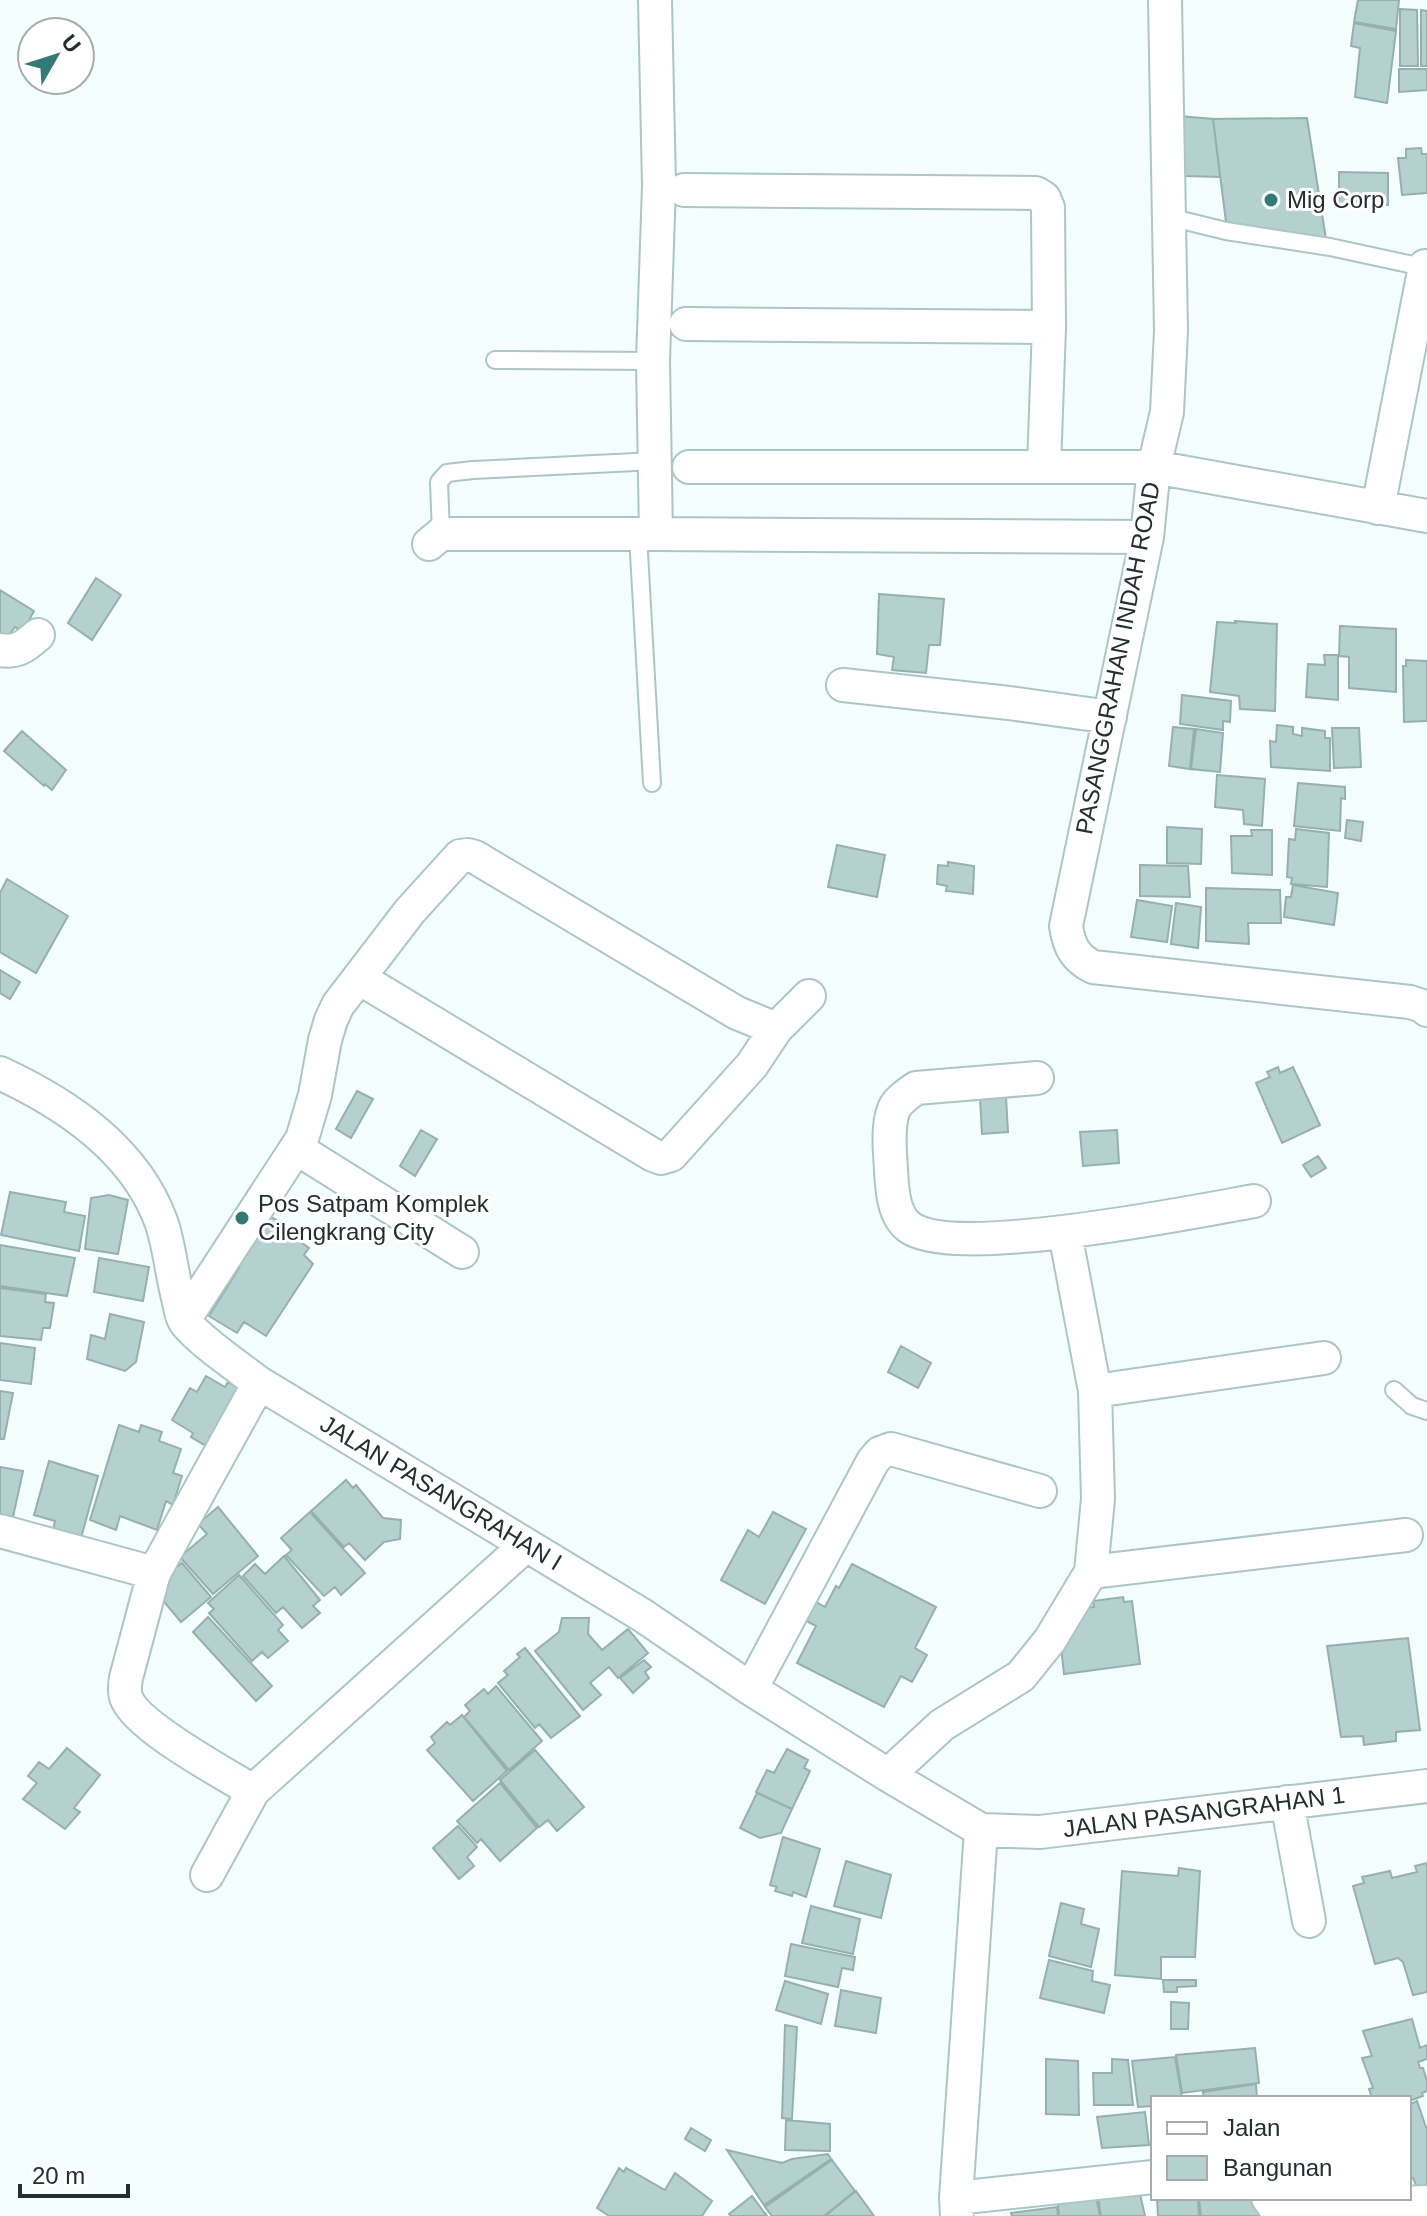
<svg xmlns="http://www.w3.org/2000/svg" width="1427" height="2216" font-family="Arial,sans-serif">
<rect width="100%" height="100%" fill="#f3fefd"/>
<!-- building -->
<path fill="#b5d1cf" stroke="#95b0ae" stroke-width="2" d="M1358,0H1399L1396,29L1354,22Z
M1400,9L1417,10L1418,66H1400Z
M1421,10L1427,11V66H1421Z
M1354,23L1396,31L1387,103L1355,97L1360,48L1351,46Z
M1399,69H1427V90L1399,92Z
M1179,116L1213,119L1220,177L1185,176Z
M1307,118L1326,239L1226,222L1213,119Z
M1421,148L1422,154H1427V193L1402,195L1398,158H1406V149Z
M1339,172L1388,173V205L1339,204Z
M96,578L121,595L92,640L68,623Z
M0,590L34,611L23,631L15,627L4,642L0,639Z
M879,594L944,599L940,645H929L926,673L892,670L894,657L877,654Z
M1235,621L1277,624L1275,711L1240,709L1239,696L1210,692L1217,622L1236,623Z
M1340,626L1396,629V692L1349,688V657L1339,656Z
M1324,655H1338V700L1306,697L1308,664L1325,665Z
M1406,660L1427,661V721L1404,722L1403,666H1406Z
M1182,695L1231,701L1230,722L1223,721V730L1180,724Z
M1277,725L1293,727V734L1302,736V728L1325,731V738H1330V771L1271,767L1270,741L1276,742Z
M1173,727L1194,729L1190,769L1169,766Z
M1332,728H1359L1361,767L1334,768Z
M1196,729L1223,733L1220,772L1191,769Z
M22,731L66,770L52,790L45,784L44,786L4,751Z
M1217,775L1265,779L1262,826L1244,824L1243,810L1215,807Z
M1298,783L1345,787V799L1341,798L1340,831L1294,826Z
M1347,820L1363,822L1361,841L1345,838Z
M1167,827L1202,829L1201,864L1167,863Z
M1296,829L1329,833L1327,887L1291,884L1292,878L1287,877L1289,839L1295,840Z
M1251,830H1272V875L1232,873L1231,836H1252Z
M837,845L885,855L877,897L828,887Z
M948,862L974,866L973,894L946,891L947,886L937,884L938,865L948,866Z
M1140,865L1188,866L1190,897L1140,896Z
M7,879L68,916L36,973L0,952V893Z
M1293,885L1338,893L1334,925L1284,917L1286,897H1291Z
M1206,888L1280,890L1281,923H1248L1249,944L1206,941Z
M1137,900L1172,906L1167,942L1131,937Z
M1176,903L1201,907L1198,948L1171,944Z
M0,970L20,982L10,999L0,993Z
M1278,1067L1280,1073L1293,1067L1320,1125L1282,1143L1256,1083L1270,1077L1267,1072Z
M357,1091L373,1099L351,1138L336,1129Z
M1006,1097L1008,1132L982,1134L980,1098Z
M421,1130L437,1139L415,1176L400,1166Z
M1117,1130L1119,1163L1083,1166L1080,1132Z
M1318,1156L1326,1168L1311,1177L1303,1165Z
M10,1192L66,1202L64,1212L85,1216L79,1251L1,1235Z
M109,1195L128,1200L118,1254L85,1249L91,1198Z
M265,1213L281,1223L280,1227L309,1248L304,1255L313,1264L266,1336L244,1322L237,1333L209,1316L239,1268L226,1259Z
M0,1245L75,1258L67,1296L0,1286Z
M99,1258L149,1267L143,1301L94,1292Z
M0,1288L46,1294L45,1302L54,1303L50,1328H43L41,1340L0,1336Z
M110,1314L144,1322L136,1362L125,1371L87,1359L91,1335L105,1339Z
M0,1343L35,1348L31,1384L0,1380Z
M901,1346L931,1363L918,1388L888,1372Z
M206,1376L225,1387L228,1382L244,1391L219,1441L210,1436L206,1446L191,1437L193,1433L172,1420L190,1388L197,1392Z
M0,1391L13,1393L4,1439H0Z
M119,1425L139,1432L141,1425L162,1432L159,1441L181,1449L173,1473L182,1476L173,1505L166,1501L157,1530L120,1516L116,1530L90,1520Z
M49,1461L98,1476L81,1538L53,1531L55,1521L34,1515Z
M0,1467L23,1471L13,1517L0,1514Z
M346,1480L353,1488L356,1485L383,1518L401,1520L400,1539L384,1542L365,1560L349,1543L344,1547L311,1511Z
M218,1507L258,1556L213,1594L180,1557L207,1534L198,1524Z
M310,1512L365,1573L341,1595L335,1587L324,1596L286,1555L292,1550L281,1538Z
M773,1512L806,1529L765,1604L721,1580L748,1530L759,1537Z
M284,1556L320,1600L313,1606L320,1613L302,1628L283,1607L276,1613L243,1576L255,1564L265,1574Z
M182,1563L211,1597L181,1622L155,1591L164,1577Z
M852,1564L936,1607L915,1648L927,1655L912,1682L901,1676L884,1707L797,1663L816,1626L799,1617L809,1598L825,1607L836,1586L839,1588Z
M239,1575L283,1625L278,1630L288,1641L268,1658L262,1652L252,1661L209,1613L214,1609L208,1603Z
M1123,1597L1124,1602L1132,1601L1140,1664L1064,1674L1060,1637L1068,1623L1081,1621L1079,1609L1094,1607L1093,1601Z
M208,1617L272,1686L256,1701L193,1632Z
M562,1618H589L588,1634L602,1650L628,1629L648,1653L618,1678L609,1667L590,1683L601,1695L583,1710L535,1651L559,1632Z
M1408,1638L1420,1730L1396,1732V1741L1364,1745L1363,1736L1341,1737L1327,1646Z
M525,1648L580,1716L551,1738L539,1724L535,1728L498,1683L508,1675L504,1671L520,1657L517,1654Z
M644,1660L651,1667L645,1672L649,1678L633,1693L620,1678Z
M496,1686L542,1741L509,1770L464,1717L470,1711L465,1705L484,1689L488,1694Z
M462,1715L507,1771L473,1801L427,1750L435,1743L431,1737L447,1722L450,1725Z
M67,1748L100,1775L74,1808L80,1812L65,1829L23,1799L37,1783L28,1776L39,1762L49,1769Z
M787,1749L808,1760L804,1768L810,1771L792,1809L756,1792L767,1770L774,1773Z
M535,1750L584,1807L557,1831L548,1820L539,1827L500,1780Z
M500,1783L537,1828L500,1861L481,1839L477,1843L457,1821Z
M757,1793L792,1809L781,1833L760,1838L740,1828Z
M458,1826L477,1847L467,1857L474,1866L459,1879L433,1848Z
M783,1837L820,1849L806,1897L793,1892L792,1896L775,1891L777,1887L770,1885Z
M846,1861L891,1875L881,1918L834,1906Z
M1427,1863V1992L1413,1995L1403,1962L1398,1958L1375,1964L1353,1886L1364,1883L1362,1877L1390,1871L1392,1878L1417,1872L1415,1866Z
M1179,1868L1200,1871L1195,1957H1161V1979L1115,1975L1122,1871L1178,1876Z
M1061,1903L1084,1909L1081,1924L1099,1929L1091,1967L1049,1956Z
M811,1906L860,1919L853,1954L802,1943Z
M791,1944L855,1957L853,1970L842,1968L838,1987L785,1976Z
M1049,1960L1093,1971L1092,1981L1110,1985L1104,2013L1040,1998Z
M1163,1980H1196V1986L1177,1987V1992H1164Z
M785,1981L828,1994L821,2024L776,2010Z
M841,1990L881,1998L876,2033L835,2026Z
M1171,2002L1189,2003L1188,2029H1171Z
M1412,2019L1420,2048L1427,2045V2059L1418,2062L1420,2068H1423L1427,2081V2091L1422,2093L1423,2096L1409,2101V2098H1372L1369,2089L1373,2088L1362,2058L1372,2056L1363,2031Z
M785,2025L797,2027L792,2119L782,2118Z
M1255,2048L1259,2083L1182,2093L1176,2055Z
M1175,2057L1182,2098H1153V2106L1138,2107L1132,2061Z
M1046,2059L1078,2061L1079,2115L1046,2114Z
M1112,2059L1128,2060L1133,2105H1094L1093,2073H1112Z
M1256,2084L1257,2098H1204L1203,2092Z
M1417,2101L1427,2130V2193L1420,2194L1413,2178L1409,2180V2105Z
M1145,2112L1149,2145L1102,2148L1097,2117Z
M786,2120L830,2124V2151L785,2150Z
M691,2128L711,2140L705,2151L685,2139Z
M727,2150L782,2163L792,2159L828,2154L831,2159L764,2205Z
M832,2160L855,2191L824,2216H772L765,2207Z
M619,2168L624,2172L626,2168L665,2190L675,2173L712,2201L702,2216H609L597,2208Z
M1138,2185L1145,2216H1101L1097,2190Z
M856,2191L874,2216H825Z
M1095,2192L1100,2216H1059L1057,2195Z
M752,2196L767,2216H731L729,2214Z
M1157,2198H1198L1199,2216H1158Z
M1199,2198H1264L1266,2216H1201Z
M1057,2207L1058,2216H1012L1011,2213Z"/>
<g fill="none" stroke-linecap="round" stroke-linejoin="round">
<defs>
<path id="service" d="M1169,217L1226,231L1330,247L1427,268
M495,360L653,361
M441,534L439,482L447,473L473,470L656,461
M638,535L652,783
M1394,1390L1412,1406L1427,1411"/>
<path id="minor" d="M655,0L659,186L653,361L656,534
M1165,0L1171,331L1167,412L1154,467L1147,537L1066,926C1069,946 1075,958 1093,967L1410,1002L1422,1006L1427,1010
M684,190L1036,193L1044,198L1048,208L1049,327L1044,467
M686,324L1049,327
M689,467H1154L1427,516
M1378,508L1425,266
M429,544L441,534H656L1147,537
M0,650C18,653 25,646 38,635
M843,685L1009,703L1110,717
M359,978L653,1155L661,1158L671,1155L752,1065L776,1029L809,996
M0,1073C67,1104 136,1150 162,1224C170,1249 172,1276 179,1302C180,1307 181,1315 184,1320C194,1337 241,1369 259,1383L642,1615L751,1689L888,1775L981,1830L1040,1832L1427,1786
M1037,1078L916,1088C908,1094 898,1100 894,1109C887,1126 890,1152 891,1170C892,1188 893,1215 909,1227C954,1260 1193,1212 1254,1201
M296,1148L462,1252
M184,1320L302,1139L315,1095L325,1040L331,1020L338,1005L410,911L460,856L468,855L475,857L737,1013L776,1029
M1095,1391L1324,1358
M0,1531L154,1573
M1091,1572L1406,1535
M751,1689L873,1461L880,1453L891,1449L1040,1491
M888,1775L942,1725L1021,1676L1050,1640L1091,1572L1098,1499L1095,1391L1065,1233
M253,1791C224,1773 135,1726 126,1697C124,1691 125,1684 126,1678L154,1573L259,1383
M1287,1802L1309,1921
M207,1875L253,1791L526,1545
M956,2198L1153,2177
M1268,2198L1273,2205L1277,2207L1427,2202
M957,2216L956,2198L981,1830"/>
</defs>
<!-- service casing -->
<use href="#service" stroke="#abc7c5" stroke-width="20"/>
<!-- minor casing -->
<use href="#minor" stroke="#abc7c5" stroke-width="36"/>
<!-- service -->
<use href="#service" stroke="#fff" stroke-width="16"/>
<!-- minor -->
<use href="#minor" stroke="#fff" stroke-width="32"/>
</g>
<!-- markers -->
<g fill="#317a76" stroke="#fff" stroke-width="3">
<circle cx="1271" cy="200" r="8"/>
<circle cx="242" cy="1218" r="8"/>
</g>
<g text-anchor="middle" stroke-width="6" stroke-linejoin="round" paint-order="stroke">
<!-- poi labels -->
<g font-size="24" fill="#232e2d" stroke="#fff" text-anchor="start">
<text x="1287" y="208">Mig Corp</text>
<text x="258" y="1212">Pos Satpam Komplek<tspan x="258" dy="28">Cilengkrang City</tspan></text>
</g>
<!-- street labels -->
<g font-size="24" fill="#232e2d" stroke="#fff">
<text transform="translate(1118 658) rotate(-79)" y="8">PASANGGRAHAN INDAH ROAD</text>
<text transform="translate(441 1493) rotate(31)" y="8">JALAN PASANGRAHAN I</text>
<text transform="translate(1204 1812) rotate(-7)" y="8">JALAN PASANGRAHAN 1</text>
</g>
</g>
<!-- legend -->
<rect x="1151" y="2096" width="260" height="104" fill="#ffffff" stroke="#a7abab" stroke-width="2"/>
<rect x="1167" y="2122" width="40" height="12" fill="#ffffff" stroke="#a7abab" stroke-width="2"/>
<text x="1223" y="2136" font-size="24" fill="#232e2d">Jalan</text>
<rect x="1167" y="2156" width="40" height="24" fill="#b5d1cf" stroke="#a7abab" stroke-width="2"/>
<text x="1223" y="2176" font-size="24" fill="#232e2d">Bangunan</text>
<!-- north arrow -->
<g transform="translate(56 56) rotate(51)"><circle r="38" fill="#ffffff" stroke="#a7abab" stroke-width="2"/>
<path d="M0-6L14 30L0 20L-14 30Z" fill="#317a76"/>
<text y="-12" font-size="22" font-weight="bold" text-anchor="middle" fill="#232e2d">U</text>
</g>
<!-- scale -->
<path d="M20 2184v12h108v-12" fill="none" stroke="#232e2d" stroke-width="4"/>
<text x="32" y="2184" font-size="24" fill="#232e2d" stroke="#ffffff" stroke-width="6" paint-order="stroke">20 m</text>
</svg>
